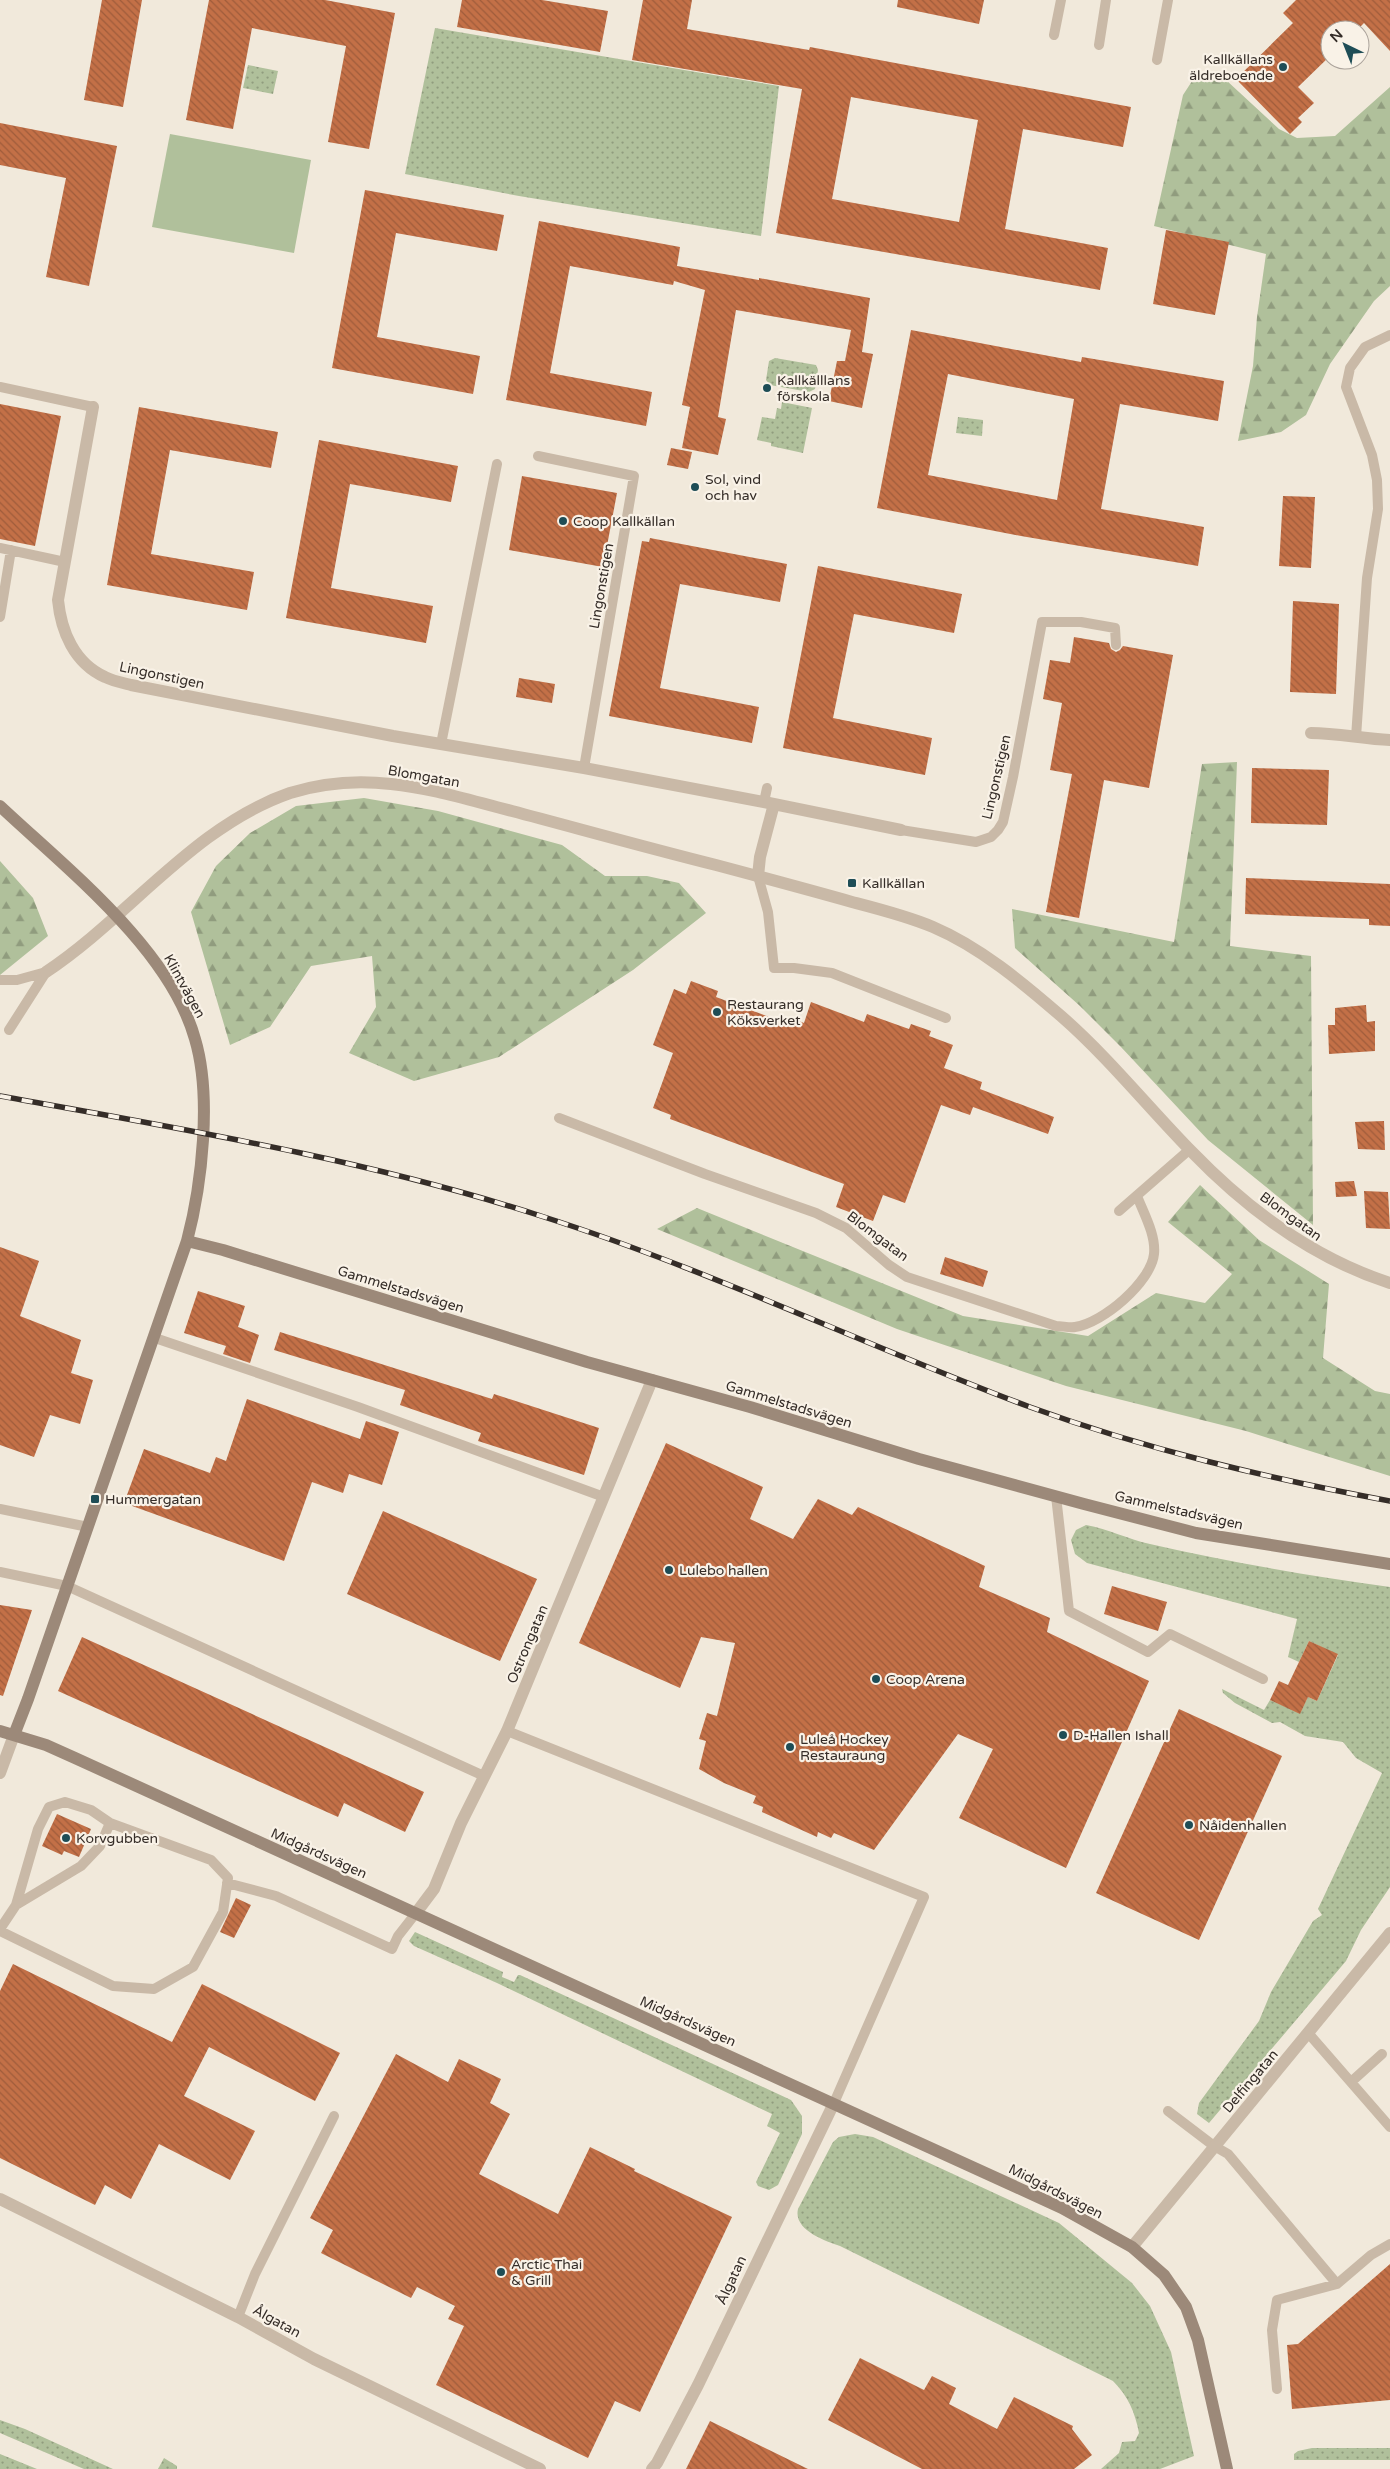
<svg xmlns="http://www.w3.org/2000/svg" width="1390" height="2469" font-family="'Varela Round',sans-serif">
<defs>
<pattern id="grass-dots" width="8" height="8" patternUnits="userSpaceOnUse" patternTransform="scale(1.25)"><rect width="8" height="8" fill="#b0c09b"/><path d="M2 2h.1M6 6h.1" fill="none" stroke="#909c7e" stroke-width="1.8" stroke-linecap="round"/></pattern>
<pattern id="forest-firs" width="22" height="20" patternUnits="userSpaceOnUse" patternTransform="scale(1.25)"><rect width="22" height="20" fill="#b0c09b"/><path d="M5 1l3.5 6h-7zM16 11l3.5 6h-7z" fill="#909c7e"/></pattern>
<pattern id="building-back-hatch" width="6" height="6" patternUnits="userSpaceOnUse" patternTransform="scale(1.25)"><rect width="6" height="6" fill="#c37047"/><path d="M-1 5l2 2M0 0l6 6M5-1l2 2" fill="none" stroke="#9f5c3b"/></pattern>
</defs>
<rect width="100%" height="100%" fill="#f1e9db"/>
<!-- grass -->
<path fill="url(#grass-dots)" d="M435,28L779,86L761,236L519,196L405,174Z
M248,65L278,71L273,94L243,88Z
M775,358L816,365L818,370L815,389L809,392L770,385L766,380L769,361Z
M782,402L812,408L803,453L771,446V443L757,440L762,417L775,419L777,408L781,409Z
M958,417L983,420L982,436L956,433Z
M1086,1525C1109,1529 1127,1539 1150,1544C1229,1562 1310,1576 1390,1587V1887L1361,1930L1346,1961L1209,2123L1197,2114L1199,2103L1259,2021L1271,1992L1313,1921L1322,1915L1318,1909L1382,1773L1356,1758L1343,1742L1305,1736L1280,1722L1272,1723L1235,1703L1223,1693L1222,1689L1264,1710L1270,1700L1300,1713L1308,1697L1317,1701L1338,1655L1309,1641L1299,1662L1288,1657L1297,1619L1087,1563L1075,1554L1071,1540L1076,1530Z
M415,1932L503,1972L502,1977L514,1982L518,1975H520L791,2100L802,2116V2134L778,2185L769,2190L758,2186L756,2182L780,2133L767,2126L772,2114L497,1983L414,1946L409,1941Z
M855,2134L873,2137L1059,2223L1132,2283L1150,2306L1171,2352L1194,2456L1160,2469H1101L1119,2453L1122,2442L1135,2441L1139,2433C1135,2412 1128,2396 1113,2381L840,2246C825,2241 793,2230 798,2209L833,2142L839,2137Z
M0,2420L25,2429L113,2469H84L0,2433Z
M1312,2448H1390V2460H1294V2454L1298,2451Z
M0,2454L37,2469H0Z
M164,2458L177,2466V2469H158Z"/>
<!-- forest -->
<path fill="url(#forest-firs)" d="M1198,72L1226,80L1279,129L1297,138L1335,136L1390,87V286L1374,301L1330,364L1306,415L1281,432L1238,441L1253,366L1257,317L1266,254L1154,226L1183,95Z
M1237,762L1230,946L1311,956L1313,1225L1208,1140L1121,1047L1080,1006L1015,948L1012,909L1174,942L1202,764Z
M364,798L438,811L562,845L605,876H647L679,883L706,913L633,970L499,1057L414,1081L349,1053L376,1007L372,956L311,966L270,1027L230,1045L191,912L216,866L250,833L296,806Z
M0,861L33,898L48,936L0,975Z
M1200,1185L1259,1240L1329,1284L1323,1358L1375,1391L1390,1394V1476L1246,1431L1066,1386L897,1329L657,1229L697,1208L963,1316L1088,1336L1156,1293L1205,1303L1232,1274L1168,1222Z"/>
<!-- garden -->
<path fill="#b0c09b" d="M170,134L311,160L294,253L152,227Z"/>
<!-- building -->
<path fill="url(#building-back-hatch)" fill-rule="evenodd" d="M102,0H142L123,107L84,100Z
M209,0H325L395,13L369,149L328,142L346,46L252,28L233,129L186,120Z
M462,0H542L608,11L600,52L457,27Z
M643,0H692L687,29L809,50L810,47L1131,107L1123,147L1023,129L1005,229L1108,248L1100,290L776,233L802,89L632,60ZM851,97L978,120L959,222L832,199Z
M898,0H984L979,24L897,7Z
M1296,0H1390V51L1364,23L1357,30H1330V56L1298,87L1314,103L1298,118L1302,122L1290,134L1236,79L1293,23L1283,13Z
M0,123L117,146L89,286L46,277L66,178L0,165Z
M365,190L504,215L497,251L396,233L377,337L480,356L473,394L332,368Z
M539,221L680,247L677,266L759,280V278L870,298L862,352L873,354L862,408L829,401L837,361H845L851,330L736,310L718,417L726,419L718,455L682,448L690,407L682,405L705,290L674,281L673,285L570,266L550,373L652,392L646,426L506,400Z
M1166,230L1229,242L1215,315L1153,304Z
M911,330L1081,362L1082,357L1224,381L1218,421L1120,404L1101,509L1204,527L1198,566L1021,536L877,508ZM948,374L1074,399L1057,500L928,475Z
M0,404L61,416L35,546L0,539Z
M139,407L278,432L271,468L170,450L151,554L254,572L247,610L107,585Z
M319,440L458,466L451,502L350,484L331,588L433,606L426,643L286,618Z
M671,448L692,452L688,469L667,465Z
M522,476L617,493L603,567L509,550Z
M1283,496L1315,497L1311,568L1279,566Z
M650,538L787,564L780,602L680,584L660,688L759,707L752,743L609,716L642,541L649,542Z
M818,566L962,594L954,633L854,614L833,718L932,738L925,775L783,748Z
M1293,601L1339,604L1336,694L1290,692Z
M1074,637L1109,643L1111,649L1116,652L1120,650L1123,646L1173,655L1149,788L1104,780L1079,918L1046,912L1072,774L1050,770L1062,703L1043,699L1050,660L1070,663Z
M519,678L555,684L552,703L516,697Z
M1252,768L1329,770L1327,825L1251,823Z
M1246,878L1390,884V926L1369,925V919L1245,914Z
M691,981L718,991L716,997L788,1024L791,1018L804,1023L811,1002L864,1022L867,1014L909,1029L911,1024L931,1031L929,1036L953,1045L944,1068L982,1082L980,1089L1054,1117L1048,1134L973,1107L970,1115L941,1105L905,1203L883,1195L873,1221L836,1207L844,1184L670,1119L671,1115L653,1108L673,1053L653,1045L674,989L686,994Z
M1366,1005L1367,1022L1375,1021V1051L1329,1054L1328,1025H1335V1008Z
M1384,1121L1385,1150L1358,1149L1355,1122Z
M1354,1181L1357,1196L1336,1197L1335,1182Z
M1364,1191L1388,1192L1390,1229L1366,1228Z
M0,1247L39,1261L20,1316L81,1340L71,1373L93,1380L80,1424L50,1415L34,1457L0,1445Z
M945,1257L988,1271L983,1287L940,1274Z
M198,1291L245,1306L238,1327L259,1335L250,1363L223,1354L226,1346L184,1333Z
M280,1332L492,1399L494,1394L599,1428L584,1475L478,1441L481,1433L400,1405L405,1390L274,1350Z
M247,1399L360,1439L366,1421L399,1432L382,1485L349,1474L343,1493L312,1482L284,1561L124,1503L144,1449L210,1473L216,1457L226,1461Z
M666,1443L763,1487L750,1519L793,1539L818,1499L852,1515L858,1507L985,1566L979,1587L1050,1618L1047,1632L1149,1681L1066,1868L959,1818L993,1749L958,1734L874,1850L834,1833L831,1838L818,1832L817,1837L762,1812L763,1807L753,1803L756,1796L724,1783L699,1769L706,1741L699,1739L707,1713L717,1716L735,1643L701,1637L680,1688L579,1643Z
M383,1511L537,1579L500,1661L347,1594Z
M1112,1586L1167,1602L1158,1631L1104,1614Z
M0,1605L32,1610L3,1696L0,1695Z
M82,1637L424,1792L405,1832L344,1803L338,1817L58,1691Z
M1309,1641L1338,1654L1317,1701L1308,1697L1300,1714L1270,1700L1279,1681L1288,1685Z
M1179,1709L1282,1756L1199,1940L1096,1893Z
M57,1814L91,1829L79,1857L64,1851L62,1855L42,1846Z
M236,1898L251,1905L234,1938L220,1932Z
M13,1964L172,2042L202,1984L340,2053L315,2101L209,2047L184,2096L255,2131L230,2180L159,2144L131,2199L105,2185L95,2205L0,2158V1991Z
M396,2054L448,2082L459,2059L501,2079L490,2103L510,2114L479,2174L558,2214L590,2147L635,2169L634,2171L732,2217L640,2412L615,2401L588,2458L436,2385L464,2326L448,2319L455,2306L417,2287L411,2298L321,2253L333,2230L310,2218Z
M1390,2264V2400L1292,2409L1287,2345L1298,2344Z
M860,2358L924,2390L932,2376L956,2388L949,2404L997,2429L1014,2397L1073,2426L1072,2429L1092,2455L1074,2469H922L828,2420Z
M710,2421L808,2469H686Z"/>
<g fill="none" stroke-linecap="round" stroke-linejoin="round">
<!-- lane -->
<path stroke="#c9b9a7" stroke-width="10" d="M1054,35L1061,0
M1099,45L1106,0
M1157,60L1168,0
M0,387L93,407
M538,456L634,476L584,768
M0,548L65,562
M0,617L11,550
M1356,737L1367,578L1378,509L1377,480L1372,455L1346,387L1350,368L1365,347L1390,335
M441,744L497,464
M764,802L767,788
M901,830L976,842L991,837L998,830L1003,822L1013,777L1042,622H1081L1115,628L1116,645
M758,876L768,912L774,968H794L832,973L946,1018
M0,980H17L46,972
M9,1030L46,972
M559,1118L705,1174L816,1213L846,1228L889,1265L907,1277L1056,1326C1062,1326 1070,1328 1075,1327C1103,1323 1151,1282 1154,1254C1156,1235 1144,1214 1137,1196
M1119,1211L1189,1150
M155,1338L358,1407L604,1497
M1056,1496L1069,1611L1148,1652L1170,1634L1263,1679
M0,1509L88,1527
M0,1572L67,1586L484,1776
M507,1731L924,1897L834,2103
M227,1883L276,1896L392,1949L398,1936L416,1913
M0,1929L16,1905L38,1829L49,1807L65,1802L91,1810L110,1823L100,1846L81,1866L16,1905
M0,1931L113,1986L154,1989L193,1967L223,1912L228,1878L211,1860L110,1823
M1309,2034L1390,2127
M1351,2082L1382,2054
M1168,2111L1214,2146L1228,2154L1337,2284
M238,2317L255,2274L334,2116
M1277,2389L1272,2330L1277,2300L1337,2284L1371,2255L1390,2244"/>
<!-- street -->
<path stroke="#c9b9a7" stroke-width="12" d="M93,407L58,600C61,631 74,663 105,677C113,681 123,683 131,685L393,736L584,768L764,802L901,830
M1311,733C1338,733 1363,739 1390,740
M758,876L760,857L774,804
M46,972C129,917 194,826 290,793C322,783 357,780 391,784C432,788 472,801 512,811C580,829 648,848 716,865C761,877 806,889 852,902C879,909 907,916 933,927C980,947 1023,983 1061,1016C1108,1057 1147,1106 1191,1151C1247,1209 1312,1258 1390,1283
M0,1773L14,1735
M416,1913L434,1889L461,1823L507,1731L652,1380
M0,2199L238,2317L314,2359L540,2469
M1132,2247L1390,1933
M652,2469L657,2463L698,2385L834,2103"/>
<!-- secondary -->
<path stroke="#9c8979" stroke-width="12" d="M0,806C66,868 170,949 195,1039C212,1096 202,1184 187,1241L28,1699L14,1735
M187,1241L223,1250L587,1362L750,1407L919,1459L1084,1504L1196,1533L1390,1564
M0,1731L46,1745L75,1758L1062,2208L1132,2247L1164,2275L1186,2307L1198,2340L1227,2469"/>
<defs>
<path id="rail" d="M0,1096C182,1129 364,1159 541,1216C708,1269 866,1346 1030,1407C1148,1450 1267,1478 1390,1501"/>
</defs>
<!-- rail casing -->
<use href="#rail" stroke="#352d28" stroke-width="5.5"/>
<!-- rail -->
<use href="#rail" stroke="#f9f2e7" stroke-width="4" stroke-dasharray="11" stroke-linecap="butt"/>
</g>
<!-- markers -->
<g fill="#1e4d56" stroke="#f9f2e7" stroke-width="2">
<circle cx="1283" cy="67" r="5"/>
<circle cx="767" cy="388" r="5"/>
<circle cx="695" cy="487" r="5"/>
<circle cx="563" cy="521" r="5"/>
<rect x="847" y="878" width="10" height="10" rx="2.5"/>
<circle cx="717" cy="1012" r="5"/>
<rect x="90" y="1494" width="10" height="10" rx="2.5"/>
<circle cx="669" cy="1570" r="5"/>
<circle cx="876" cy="1679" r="5"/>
<circle cx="1063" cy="1735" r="5"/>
<circle cx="790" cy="1747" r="5"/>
<circle cx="1189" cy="1825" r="5"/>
<circle cx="66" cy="1838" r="5"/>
<circle cx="501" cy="2272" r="5"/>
</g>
<g text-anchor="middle" stroke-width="4.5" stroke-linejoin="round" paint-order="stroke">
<!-- poi labels -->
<g font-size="14" fill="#352d28" stroke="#f9f2e7" text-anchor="start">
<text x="1273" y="64" text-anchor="end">Kallkällans<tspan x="1273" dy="16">äldreboende</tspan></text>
<text x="777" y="385">Kallkälllans<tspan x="777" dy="16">förskola</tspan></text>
<text x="705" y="484">Sol, vind<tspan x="705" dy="16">och hav</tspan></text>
<text x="573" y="526">Coop Kallkällan</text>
<text x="862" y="888">Kallkällan</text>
<text x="727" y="1009">Restaurang<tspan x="727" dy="16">Köksverket</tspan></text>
<text x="105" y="1504">Hummergatan</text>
<text x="679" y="1575">Lulebo hallen</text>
<text x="886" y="1684">Coop Arena</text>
<text x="1073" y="1740">D-Hallen Ishall</text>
<text x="800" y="1744">Luleå Hockey<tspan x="800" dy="16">Restauraung</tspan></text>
<text x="1199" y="1830">Nåidenhallen</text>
<text x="76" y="1843">Korvgubben</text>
<text x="511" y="2269">Arctic Thai<tspan x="511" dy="16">&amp; Grill</tspan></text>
</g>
<!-- street labels -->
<g font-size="14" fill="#352d28" stroke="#f9f2e7">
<text transform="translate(601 586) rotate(-80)" y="5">Lingonstigen</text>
<text transform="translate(162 675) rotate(12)" y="5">Lingonstigen</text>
<text transform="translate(424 776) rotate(10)" y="5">Blomgatan</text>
<text transform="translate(996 777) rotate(-77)" y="5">Lingonstigen</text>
<text transform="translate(185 986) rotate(61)" y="5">Klintvägen</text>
<text transform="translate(1291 1216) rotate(36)" y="5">Blomgatan</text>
<text transform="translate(878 1236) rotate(37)" y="5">Blomgatan</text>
<text transform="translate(401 1289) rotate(17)" y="5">Gammelstadsvägen</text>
<text transform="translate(789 1404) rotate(17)" y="5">Gammelstadsvägen</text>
<text transform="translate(1179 1510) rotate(13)" y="5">Gammelstadsvägen</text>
<text transform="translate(527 1644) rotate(-67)" y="5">Ostrongatan</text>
<text transform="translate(319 1853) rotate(24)" y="5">Midgårdsvägen</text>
<text transform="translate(688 2021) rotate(24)" y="5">Midgårdsvägen</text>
<text transform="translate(1250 2081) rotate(-50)" y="5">Delfingatan</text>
<text transform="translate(1056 2191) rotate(27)" y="5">Midgårdsvägen</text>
<text transform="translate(731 2280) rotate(-65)" y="5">Ålgatan</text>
<text transform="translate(277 2321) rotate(29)" y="5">Ålgatan</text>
</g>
</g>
<!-- north arrow -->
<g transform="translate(1345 45) rotate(317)"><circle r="24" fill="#f9f2e7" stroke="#aba39b"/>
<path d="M0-4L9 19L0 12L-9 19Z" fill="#1e4d56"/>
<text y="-8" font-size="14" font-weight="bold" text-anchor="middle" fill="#352d28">N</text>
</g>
</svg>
